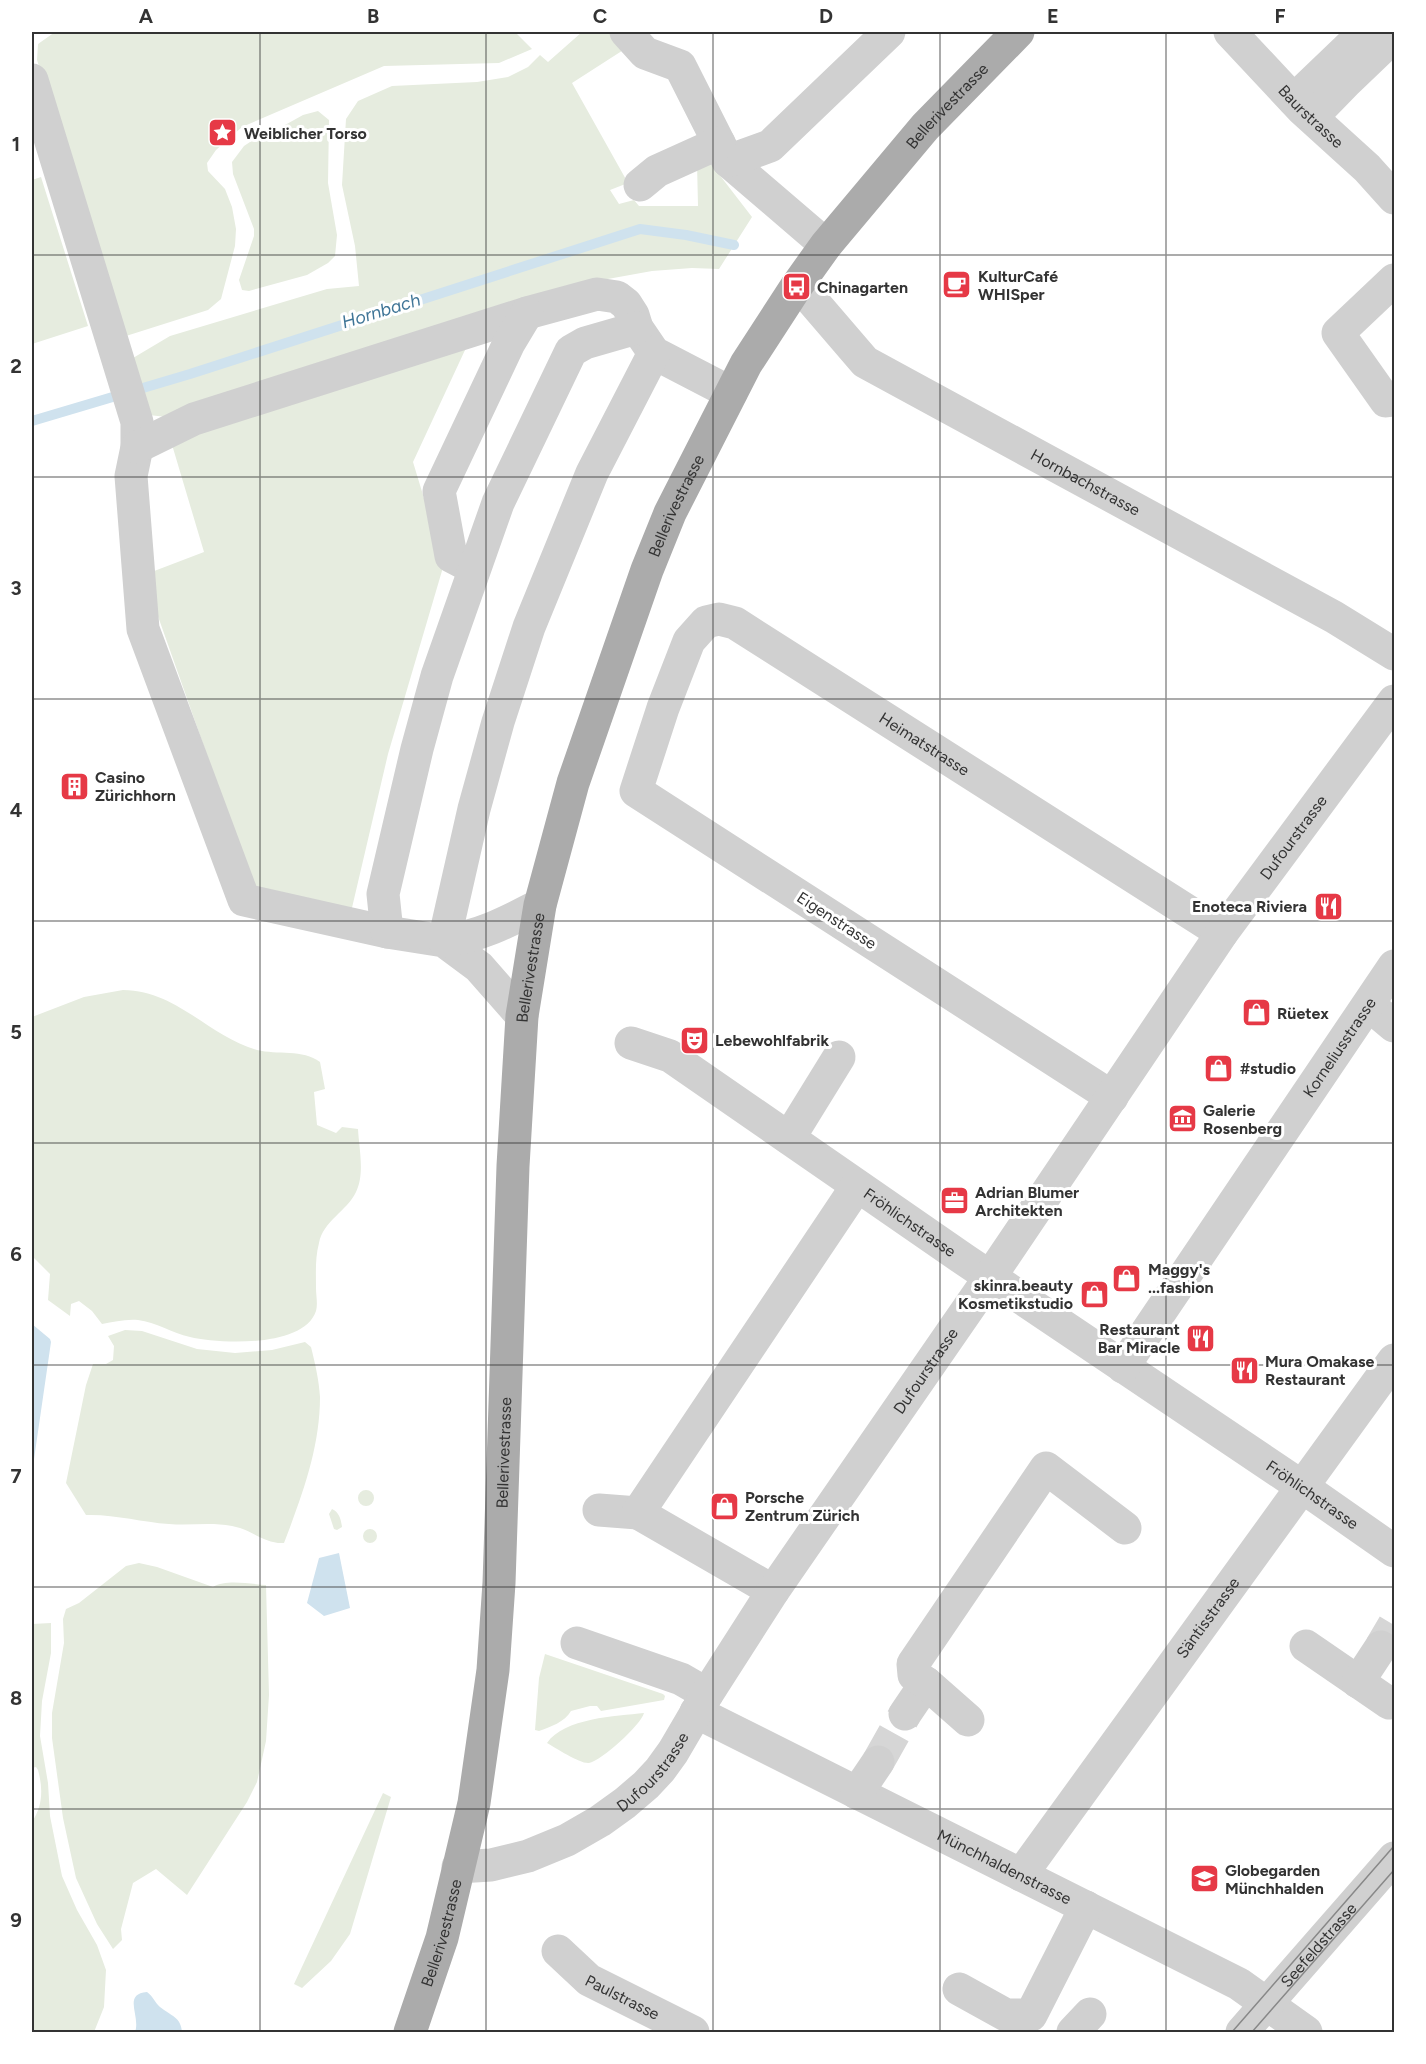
<svg xmlns="http://www.w3.org/2000/svg" width="1426" height="2064" font-family="Figtree,sans-serif">
<rect width="100%" height="100%" fill="#fff"/>
<!-- green -->
<path fill="#e6ecdf" d="M55,32H515L532,49L499,63L384,66L242,127L216,150L207,163L208,171L225,189L232,207L236,229L235,246L221,299L208,310L126,336L37,60L38,44Z
M582,32H616L628,47L572,83L628,183L610,190L619,204L634,200L639,206H698L697,163L708,160L752,217L719,269L692,268L652,271L569,286L175,418L149,415L133,358L170,336L327,289L359,286L355,246L342,185L346,119L358,101L392,86L477,82L508,77L528,67L540,55L548,62Z
M318,111L329,120L328,183L337,235L335,256L328,263L307,275L249,291L242,290L239,280L254,236V229L233,174L232,162L244,146L262,134L276,130L303,115Z
M41,177L88,326L32,344V180Z
M472,335L413,462L444,564L388,754L351,912L254,888L154,605L149,573L204,552L170,438Z
M123,990C178,991 208,1036 257,1050C277,1055 303,1049 320,1062L325,1089L314,1092L317,1125L336,1133L342,1127L358,1129C359,1148 365,1174 356,1192C347,1211 323,1221 319,1243C315,1258 316,1273 316,1288C316,1295 318,1304 316,1311C304,1348 219,1344 190,1337C172,1333 156,1322 138,1320C125,1319 114,1322 102,1324L92,1311L79,1301L71,1304L70,1316L48,1300L50,1274L32,1256V1017L84,997Z
M125,1330L142,1331L197,1349L235,1353L272,1350L305,1342L311,1347C315,1363 319,1380 320,1397C320,1448 302,1496 284,1543C267,1544 255,1533 240,1528C217,1521 193,1526 169,1524C141,1522 114,1514 86,1515L66,1483L86,1385L93,1364H106L113,1360L114,1346L108,1336Z
M358 1498a8 8 0 1 1 16 0a8 8 0 1 1-16 0Z
M332,1509C339,1512 341,1519 342,1527L337,1530L334,1529L329,1514Z
M363 1536a7 7 0 1 1 14 0a7 7 0 1 1-14 0Z
M139,1563L157,1567L213,1587C226,1579 250,1584 266,1585L269,1695L266,1741L257,1782L247,1802L187,1895L156,1869L133,1883L121,1929L122,1940L113,1949L97,1924L76,1878L63,1818L52,1738V1713L64,1643L63,1619L66,1609L79,1603L126,1566Z
M51,1623V1653L42,1701L40,1736L48,1783L50,1816L62,1876L77,1910L97,1945L106,1970L104,2007L94,2032H32V1822C43,1806 43,1788 38,1770L36,1767L32,1768V1624Z
M545,1654L663,1694L665,1696L664,1700L601,1711L597,1706H590L571,1711C565,1722 550,1727 539,1731L535,1730L539,1678Z
M644,1713C641,1725 601,1761 589,1763C580,1764 556,1748 547,1743C564,1718 616,1716 644,1713Z
M383,1793L391,1797L350,1934L331,1961L302,1988L294,1984Z"/>
<!-- water -->
<path fill="#cfe2ee" d="M32,1324L50,1339L51,1342L32,1473Z
M339,1553L350,1608L324,1616L307,1603L319,1558Z
M147,1992C153,1996 155,2003 160,2007C171,2016 181,2017 182,2032H135C141,2016 122,1994 147,1992Z"/>
<g fill="none" stroke-linecap="round" stroke-linejoin="round">
<!-- stream -->
<path stroke="#cfe2ee" stroke-width="10" d="M32,421L190,374L640,229L686,235L734,245"/>
<!-- minor-tunnel -->
<path stroke="#d6d6d6" stroke-width="33" stroke-dasharray="33 16" stroke-linecap="butt" d="M1381,1647L1394,1625
M878,1762L905,1714"/>
<!-- minor -->
<g stroke="#d0d0d0" stroke-width="33">
<path d="M626,32L645,53L680,66L728,161L826,245"/>
<path id="s1" d="M1230,32L1302,109L1367,168L1394,198"/>
<path d="M32,80L137,422V447L131,476L143,629L244,900L387,932L444,941L479,967L522,1016"/>
<path d="M1294,100L1365,32"/>
<path d="M1312,117L1347,81L1394,36"/>
<path d="M728,161L770,146L889,32"/>
<path d="M640,185L657,171L719,143"/>
<path d="M1394,280L1338,333L1386,401L1394,400"/>
<path id="s2" d="M798,284L865,362L1334,617L1394,654"/>
<path d="M137,447L194,419L527,313L597,294L617,297L626,304L633,315L637,328L654,353L731,393"/>
<path d="M474,568L451,556L439,491L509,343L527,313"/>
<path d="M540,905C507,922 481,936 444,941L474,809L498,722L529,627L592,473L654,353"/>
<path d="M387,932L383,894L417,749L437,676L498,503L571,351L585,343L637,328"/>
<path d="M1369,1005L1394,1026"/>
<path id="s3" d="M631,1043L670,1056L965,1260L1301,1486L1394,1551"/>
<path id="s4" d="M1112,1097L636,791L663,708L689,641L706,622L719,619L735,623L1222,933"/>
<path d="M789,1138L839,1057"/>
<path id="s5" d="M1123,1367L1394,966"/>
<path d="M599,1510L638,1513"/>
<path d="M773,1591L638,1513L857,1186"/>
<path d="M577,1643L681,1679L707,1694"/>
<path d="M1306,1646L1389,1703"/>
<path d="M1358,1682L1381,1647"/>
<path id="s6" d="M696,1712L1239,1984L1306,2032"/>
<path d="M905,1714L926,1683"/>
<path d="M968,1720L926,1683L914,1675L913,1664L1046,1468L1125,1528"/>
<path d="M857,1793L878,1762"/>
<path id="s7" d="M458,1867L491,1865L528,1856L567,1840L600,1821L625,1803L646,1785L660,1770L673,1752L707,1694L773,1591L990,1277L1222,933L1394,701"/>
<path id="s8" d="M1021,1875L1394,1360"/>
<path id="s9" d="M558,1951L589,1980L693,2032"/>
<path d="M959,1989L1006,2015H1031L1086,1907"/>
<path d="M1073,2032L1090,2014"/>
<path id="s10" d="M1242,2032L1394,1858"/>
</g>
<!-- major -->
<path stroke="#ababab" stroke-width="33" id="s11" d="M410,2032L442,1938L474,1803L493,1670L499,1583L513,1166L522,1016L540,905L573,783L647,570L670,513L746,364L796,287L826,245L925,127L1018,32"/>
<!-- tram -->
<path stroke="#888" stroke-width="1.5" d="M1232,2032L1394,1846
M1252,2032L1394,1870"/>
</g>
<!-- grid -->
<path fill="none" stroke="#333" stroke-width="1.5" stroke-opacity="0.55" d="M260,32V2032M486,32V2032M713,32V2032M940,32V2032M1166,32V2032M32,255H1394M32,477H1394M32,699H1394M32,921H1394M32,1143H1394M32,1365H1394M32,1587H1394M32,1809H1394"/>
<!-- icons -->
<defs>
<symbol id="sight-square" viewBox="-11 -11 22 22"><rect x="-9" y="-9" width="18" height="18" rx="4" fill="#e63946" stroke="#fff"/><path d="M0-6L1.8-2.2L6-1.7L2.9 1.2L3.7 5.4L0 3.3L-3.7 5.4L-2.9 1.2L-6-1.7L-1.8-2.2Z" fill="#fff"/></symbol>
<symbol id="cafe-square" viewBox="-11 -11 22 22"><rect x="-9" y="-9" width="18" height="18" rx="4" fill="#e63946" stroke="#fff"/><path d="M-5.5-4.5H6V0H3Q3 3.5 0 3.5H-2.5Q-5.5 3.5-5.5 0ZM3-3.2v2h1.7v-2ZM-6 4.5H4V6H-6Z" fill="#fff"/></symbol>
<symbol id="bus-square" viewBox="-11 -11 22 22"><rect x="-9" y="-9" width="18" height="18" rx="4" fill="#e63946" stroke="#fff"/><path d="M-5-6H5V4H4V6H2V4H-2V6H-4V4H-5ZM-3.5-4V0h7V-4ZM-3.5 1.2v1.5H-2V1.2ZM2 1.2v1.5H3.5V1.2Z" fill="#fff"/></symbol>
<symbol id="building-square" viewBox="-11 -11 22 22"><rect x="-9" y="-9" width="18" height="18" rx="4" fill="#e63946" stroke="#fff"/><path d="M-4-6H4V6H1V3H-1V6H-4ZM-2.5-4.3h1.7v1.8h-1.7ZM.8-4.3h1.7v1.8H.8ZM-2.5-1h1.7V.8h-1.7ZM.8-1h1.7V.8H.8Z" fill="#fff"/></symbol>
<symbol id="restaurant-square" viewBox="-11 -11 22 22"><rect x="-9" y="-9" width="18" height="18" rx="4" fill="#e63946" stroke="#fff"/><path d="M-5-6h1v4h1v-4h1v4h1v-4h1v5L-1.5 .5V6h-2V.5L-5-1ZM5-6V6H3V1.5H1.5Q1.5-4 5-6Z" fill="#fff"/></symbol>
<symbol id="shop-square" viewBox="-11 -11 22 22"><rect x="-9" y="-9" width="18" height="18" rx="4" fill="#e63946" stroke="#fff"/><path d="M-5-2.5h2.3a2.7 3.5 0 0 1 5.4 0H5L5.5 6h-11ZM-1.5-2.5h3a1.5 2.3 0 0 0-3 0Z" fill="#fff"/></symbol>
<symbol id="theatre-square" viewBox="-11 -11 22 22"><rect x="-9" y="-9" width="18" height="18" rx="4" fill="#e63946" stroke="#fff"/><path d="M-5-5.5Q0-4 5-5.5V0Q5 5 0 6Q-5 5-5 0ZM-3.3-2.5H-1v1.5H-3.3ZM1-2.5H3.3v1.5H1ZM-2.8 1Q0 5.5 2.8 1Z" fill="#fff"/></symbol>
<symbol id="museum-square" viewBox="-11 -11 22 22"><rect x="-9" y="-9" width="18" height="18" rx="4" fill="#e63946" stroke="#fff"/><path d="M0-6L6-3V-2H-6V-3ZM-5-1h2V3h-2ZM-1-1h2V3h-2ZM3-1h2V3H3ZM-6 4H6V6H-6Z" fill="#fff"/></symbol>
<symbol id="office-square" viewBox="-11 -11 22 22"><rect x="-9" y="-9" width="18" height="18" rx="4" fill="#e63946" stroke="#fff"/><path d="M-6-3h4V-5.5h4V-3h4V5H-6ZM-1-4.5V-3h2v-1.5ZM-6 0V1H6V0Z" fill="#fff"/></symbol>
<symbol id="school-square" viewBox="-11 -11 22 22"><rect x="-9" y="-9" width="18" height="18" rx="4" fill="#e63946" stroke="#fff"/><path d="M0-5L7-2L0 1L-7-2ZM-4 1L0 2.5L4 1V4Q0 6-4 4Z" fill="#fff"/></symbol>
</defs>
<g fill-rule="evenodd">
<use href="#sight-square" x="206" y="116" width="33" height="33"/>
<use href="#cafe-square" x="940" y="268" width="33" height="33"/>
<use href="#bus-square" x="780" y="270" width="33" height="33"/>
<use href="#building-square" x="58" y="770" width="33" height="33"/>
<use href="#restaurant-square" x="1312" y="890" width="33" height="33"/>
<use href="#shop-square" x="1240" y="996" width="33" height="33"/>
<use href="#theatre-square" x="678" y="1024" width="33" height="33"/>
<use href="#shop-square" x="1202" y="1052" width="33" height="33"/>
<use href="#museum-square" x="1166" y="1102" width="33" height="33"/>
<use href="#office-square" x="938" y="1184" width="33" height="33"/>
<use href="#shop-square" x="1110" y="1262" width="33" height="33"/>
<use href="#shop-square" x="1078" y="1278" width="33" height="33"/>
<use href="#restaurant-square" x="1184" y="1322" width="33" height="33"/>
<use href="#restaurant-square" x="1228" y="1354" width="33" height="33"/>
<use href="#shop-square" x="708" y="1490" width="33" height="33"/>
<use href="#school-square" x="1188" y="1862" width="33" height="33"/>
</g>
<g text-anchor="middle" stroke-width="6" stroke-linejoin="round" paint-order="stroke">
<!-- street labels -->
<g font-size="16" fill="#333" stroke="#fff">
<text dy="6" stroke="none"><textPath href="#s11" startOffset="2048">Bellerivestrasse</textPath></text>
<text dy="6" stroke="none"><textPath href="#s1" startOffset="117">Baurstrasse</textPath></text>
<text dy="6" stroke="none"><textPath href="#s2" startOffset="354">Hornbachstrasse</textPath></text>
<text dy="6" stroke="none"><textPath href="#s11" startOffset="1562">Bellerivestrasse</textPath></text>
<text dy="6" stroke="none"><textPath href="#s4" startOffset="1005">Heimatstrasse</textPath></text>
<text dy="6" stroke="none"><textPath href="#s7" startOffset="1358">Dufourstrasse</textPath></text>
<text transform="translate(837 920) rotate(33)" y="6">Eigenstrasse</text>
<text dy="6" stroke="none"><textPath href="#s11" startOffset="1076">Bellerivestrasse</textPath></text>
<text dy="6" stroke="none"><textPath href="#s5" startOffset="386">Korneliusstrasse</textPath></text>
<text dy="6" stroke="none"><textPath href="#s3" startOffset="333">Fröhlichstrasse</textPath></text>
<text dy="6" stroke="none"><textPath href="#s7" startOffset="710">Dufourstrasse</textPath></text>
<text dy="6" stroke="none"><textPath href="#s11" startOffset="590">Bellerivestrasse</textPath></text>
<text dy="6" stroke="none"><textPath href="#s3" startOffset="819">Fröhlichstrasse</textPath></text>
<text dy="6" stroke="none"><textPath href="#s8" startOffset="318">Säntisstrasse</textPath></text>
<text dy="6" stroke="none"><textPath href="#s7" startOffset="224">Dufourstrasse</textPath></text>
<text dy="6" stroke="none"><textPath href="#s6" startOffset="345">Münchhaldenstrasse</textPath></text>
<text dy="6" stroke="none"><textPath href="#s11" startOffset="104">Bellerivestrasse</textPath></text>
<text dy="6" stroke="none"><textPath href="#s10" startOffset="116">Seefeldstrasse</textPath></text>
<text dy="6" stroke="none"><textPath href="#s9" startOffset="80">Paulstrasse</textPath></text>
</g>
<!-- poi labels -->
<g font-size="16" font-weight="bold" fill="#333" stroke="#fff" text-anchor="start">
<text x="244" y="139">Weiblicher Torso</text>
<text x="978" y="282">KulturCafé<tspan x="978" dy="18">WHISper</tspan></text>
<text x="817" y="293">Chinagarten</text>
<text x="95" y="783">Casino<tspan x="95" dy="18">Zürichhorn</tspan></text>
<text x="1307" y="912" text-anchor="end">Enoteca Riviera</text>
<text x="1277" y="1019">Rüetex</text>
<text x="715" y="1046">Lebewohlfabrik</text>
<text x="1240" y="1074">#studio</text>
<text x="1203" y="1116">Galerie<tspan x="1203" dy="18">Rosenberg</tspan></text>
<text x="975" y="1198">Adrian Blumer<tspan x="975" dy="18">Architekten</tspan></text>
<text x="1148" y="1275">Maggy's<tspan x="1148" dy="18">...fashion</tspan></text>
<text x="1073" y="1291" text-anchor="end">skinra.beauty<tspan x="1073" dy="18">Kosmetikstudio</tspan></text>
<text x="1180" y="1335" text-anchor="end">Restaurant<tspan x="1180" dy="18">Bar Miracle</tspan></text>
<text x="1265" y="1367">Mura Omakase<tspan x="1265" dy="18">Restaurant</tspan></text>
<text x="745" y="1503">Porsche<tspan x="745" dy="18">Zentrum Zürich</tspan></text>
<text x="1225" y="1876">Globegarden<tspan x="1225" dy="18">Münchhalden</tspan></text>
</g>
<!-- water labels -->
<g font-size="18" font-style="italic" fill="#3f7597" stroke="#fff">
<text transform="translate(381 311) rotate(-17)" y="6">Hornbach</text>
</g>
</g>
<!-- border -->
<rect width="1426" height="2064" fill="none" stroke="#ffffff" stroke-width="66"/>
<rect x="33" y="33" width="1360" height="1998" fill="none" stroke="#333" stroke-width="2"/>
<g font-size="20" text-anchor="middle" font-weight="bold" fill="#333">
<text x="146" y="23">A</text>
<text x="373" y="23">B</text>
<text x="600" y="23">C</text>
<text x="826" y="23">D</text>
<text x="1053" y="23">E</text>
<text x="1280" y="23">F</text>
<text x="16" y="151">1</text>
<text x="16" y="373">2</text>
<text x="16" y="595">3</text>
<text x="16" y="817">4</text>
<text x="16" y="1039">5</text>
<text x="16" y="1261">6</text>
<text x="16" y="1483">7</text>
<text x="16" y="1705">8</text>
<text x="16" y="1927">9</text>
</g>
</svg>
